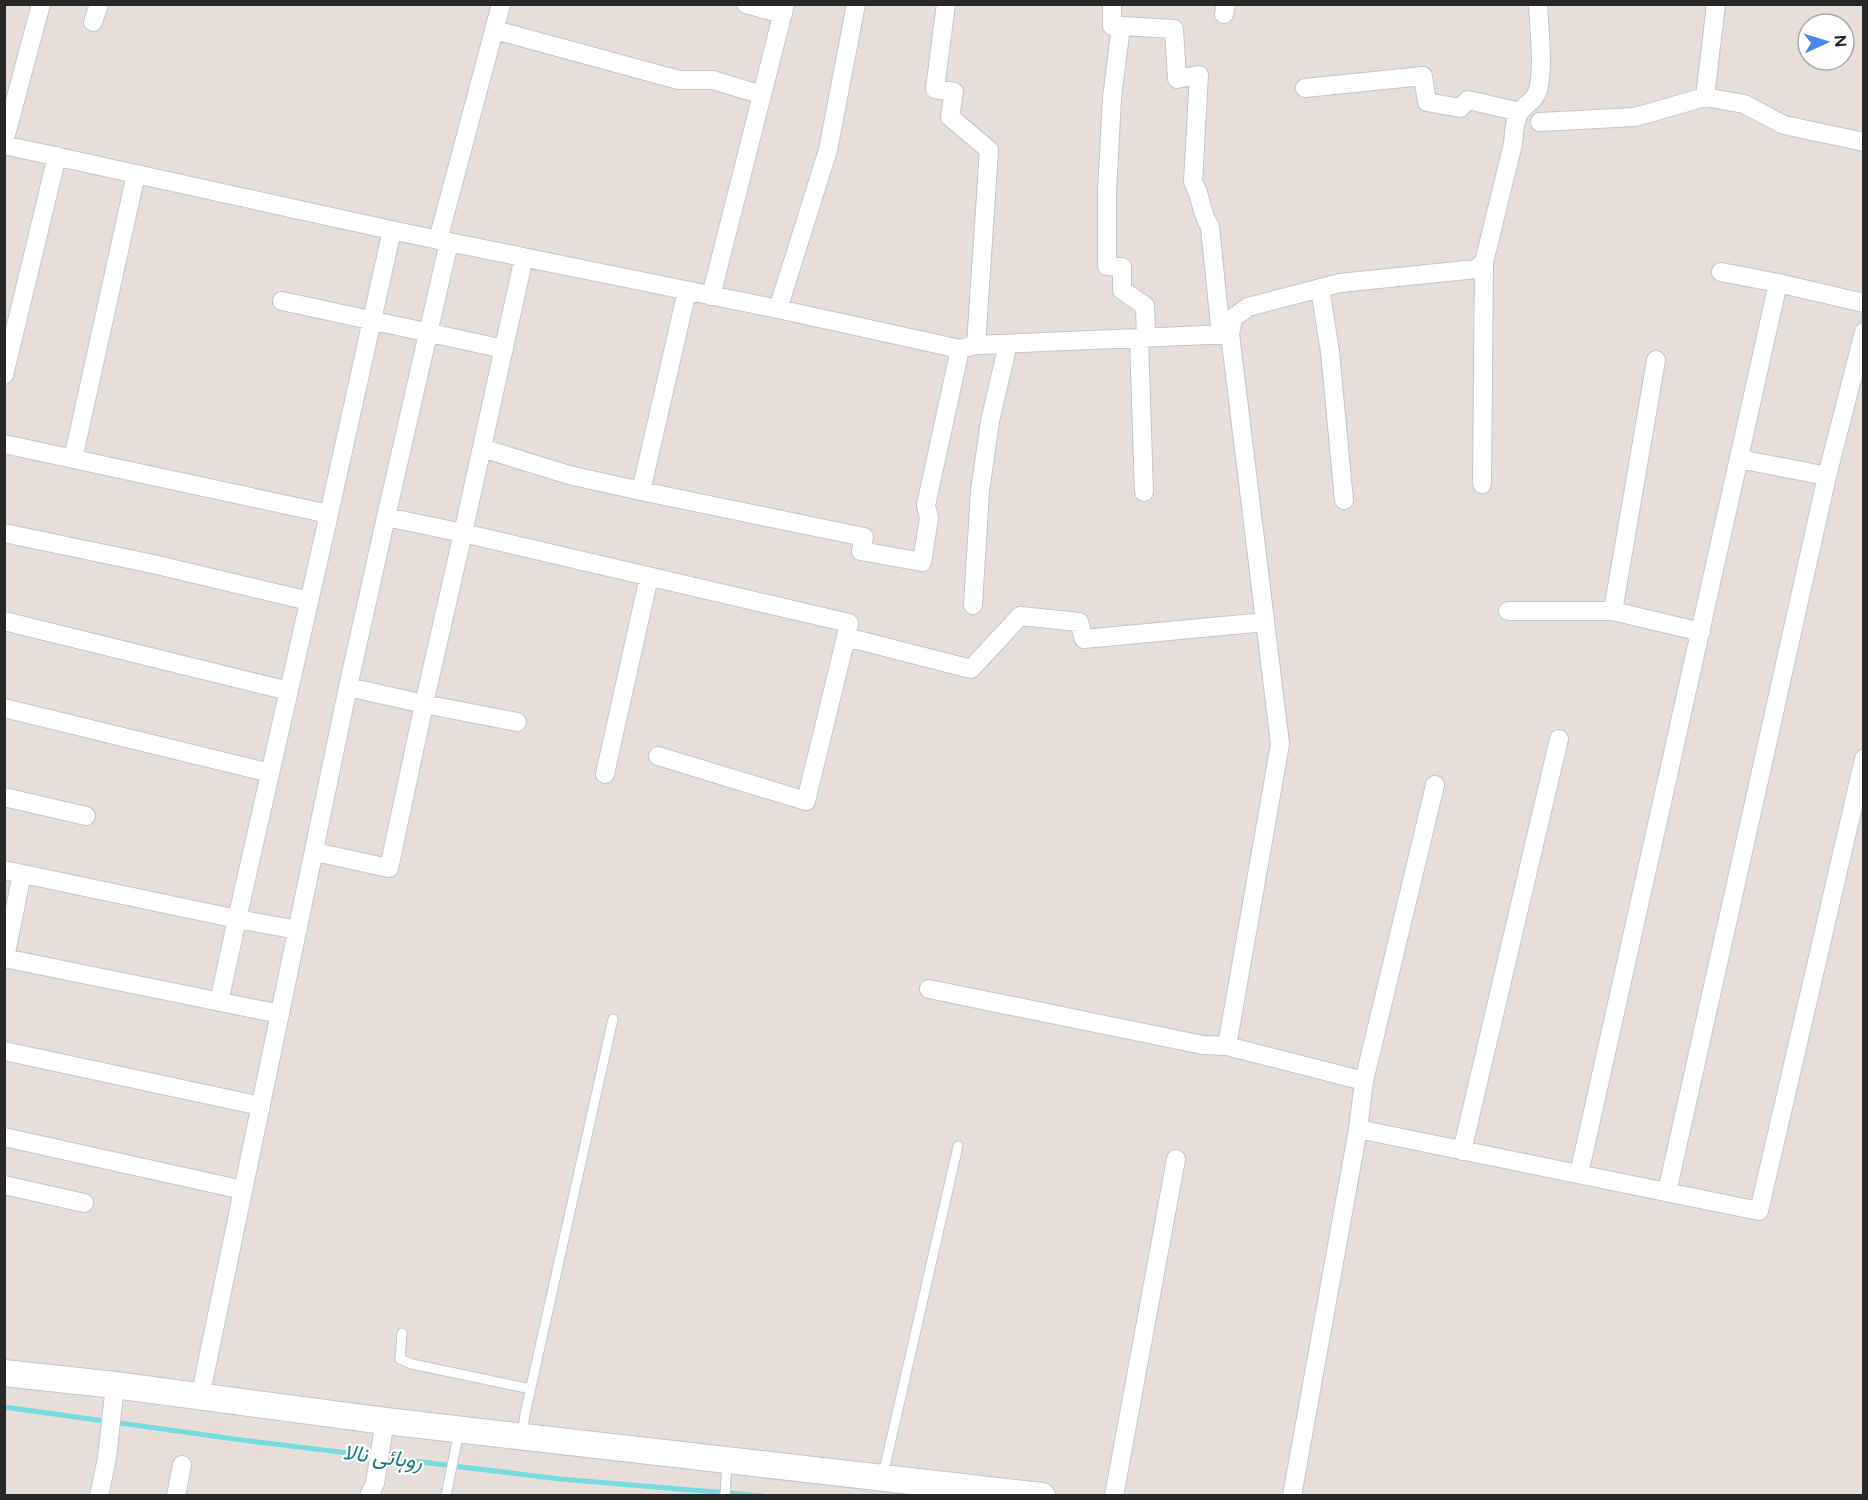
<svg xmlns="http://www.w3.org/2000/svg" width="1868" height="1500" font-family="Figtree,Vazirmatn,sans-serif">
<rect width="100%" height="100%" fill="#e8ded9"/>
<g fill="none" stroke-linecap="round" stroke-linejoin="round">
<!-- stream -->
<path stroke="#75dde1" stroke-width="5" d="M4,1407L242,1440L560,1479L763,1496"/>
<defs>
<path id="lane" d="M402,1333L400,1359L412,1364L531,1389
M522,1436L525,1414L613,1019
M883,1475L958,1146
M446,1496L459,1431
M725,1496L727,1462"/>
<path id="street" d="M746,4L783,14
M946,4L935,89L954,92L950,117L989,150L976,345
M1112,4V26H1121L1112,98L1107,192V266L1122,267V290L1145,306L1146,338
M1224,14L1226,4
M93,22L99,4
M1121,26L1174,29L1177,79L1199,75L1193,182C1202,197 1200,211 1210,227L1221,335
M495,30L679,80H713L762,95
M1305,88L1423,76L1427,102L1460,108L1468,100L1520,112
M1705,97L1716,4
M1540,122L1635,117L1705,97L1744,104L1784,125L1864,142
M4,142L41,4
M4,145L400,232L778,309L960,349L976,345L1230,334
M438,240L501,4
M524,257L463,533L849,623L846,637L971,669L1020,616L1079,622L1084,639L1265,622
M1778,283L1864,303
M1320,288L1330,352L1344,500
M711,296L785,4
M282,301L504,349
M778,309L828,150L856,4
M1139,338L1144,492
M1656,360L1613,611L1701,632
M4,375L57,156
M4,444L329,514L392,230
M482,448L569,475L641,491L687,291
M73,459L136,174
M1739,459L1827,476
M1482,484L1484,262L1513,144C1514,135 1514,120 1520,112C1525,104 1535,101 1538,90C1544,69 1539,27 1538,4
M641,491L864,537L861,551L922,562L929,518L926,505L960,349
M4,533L153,564L309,601
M973,605L980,491L990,421L1008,344
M1508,611H1613
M4,621L289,691
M348,687L424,704L463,533L386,517L449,242
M4,708L270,773
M658,756L806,801L846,637
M605,774L649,577
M4,797L86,816
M315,852L389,868L424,704L517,722
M4,870L237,919L219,1002
M298,930L237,919L329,514
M4,958L280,1014
M5,958L22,874
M929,989L1203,1045L1227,1046L1364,1081L1358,1129L1759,1211L1864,759
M1227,1046L1280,744L1230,334L1233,318L1248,307L1340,283L1476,269L1484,262
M4,1051L261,1106
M1364,1081L1435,785
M4,1137L243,1190
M1462,1151L1559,739
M1579,1174L1778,283L1721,272
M4,1185L84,1203
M1667,1192L1827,476L1864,332
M200,1397L348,687L386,517
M99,1496L107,1458L115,1385
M176,1496L182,1465
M369,1496L375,1483L385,1421
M1114,1496L1176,1159
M1292,1496L1358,1129"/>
<path id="secondary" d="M4,1373L115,1385L385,1421L1042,1496"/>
</defs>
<!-- lane casing -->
<use href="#lane" stroke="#c2c7cf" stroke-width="11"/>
<!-- street casing -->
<use href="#street" stroke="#c2c7cf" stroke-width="20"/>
<!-- secondary casing -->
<use href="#secondary" stroke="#c2c7cf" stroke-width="28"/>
<!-- lane -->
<use href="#lane" stroke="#fff" stroke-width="9"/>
<!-- street -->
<use href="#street" stroke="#fff" stroke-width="18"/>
<!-- secondary -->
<use href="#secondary" stroke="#fff" stroke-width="26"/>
</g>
<g text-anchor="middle" stroke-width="4.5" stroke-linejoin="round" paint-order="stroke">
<!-- water labels -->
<g font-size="22" font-style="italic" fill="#1a7b88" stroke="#fff">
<text transform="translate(383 1456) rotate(7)" y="8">روہائی نالا</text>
</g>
</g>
<!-- border -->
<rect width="1868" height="1500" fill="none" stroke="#272727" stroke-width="12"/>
<!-- north arrow -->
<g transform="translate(1826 42) rotate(86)"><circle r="28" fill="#ffffff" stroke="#a9a9a9" stroke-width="1.5"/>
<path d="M0-4.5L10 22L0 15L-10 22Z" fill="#4889e7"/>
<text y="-9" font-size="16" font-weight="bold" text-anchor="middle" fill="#272727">N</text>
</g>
</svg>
